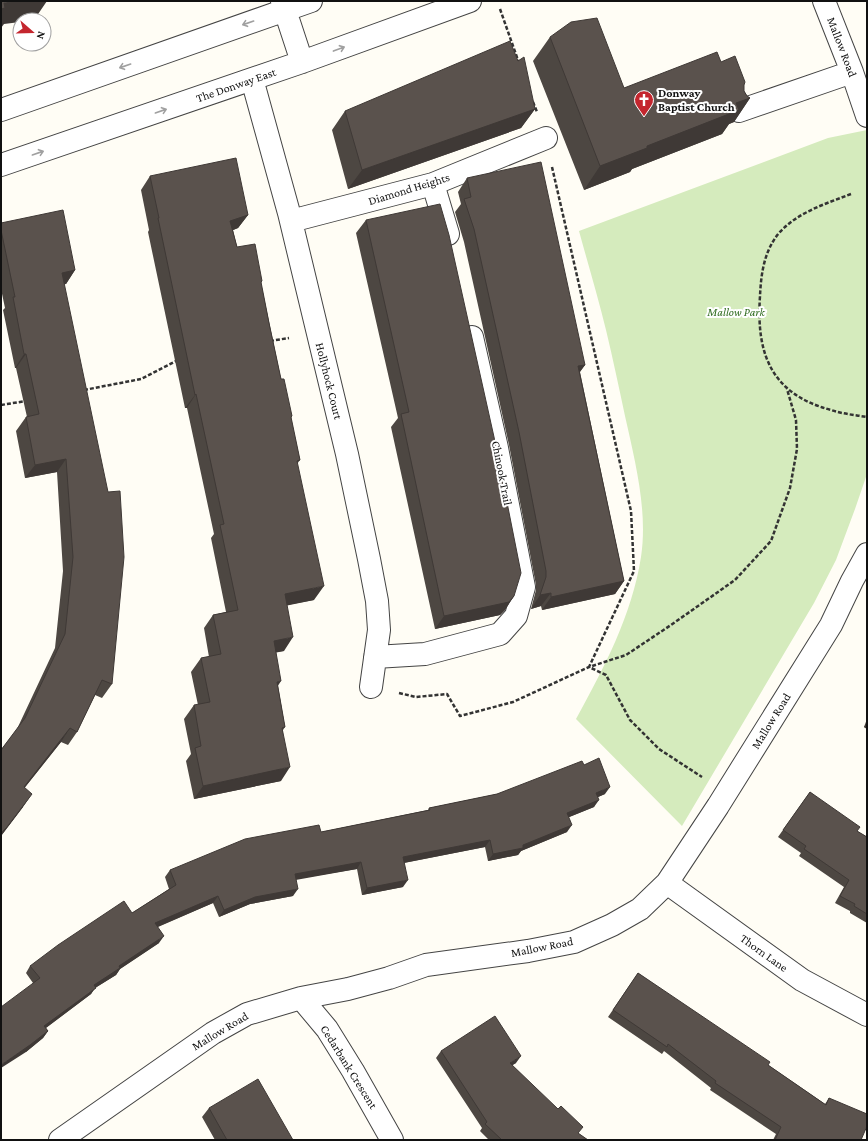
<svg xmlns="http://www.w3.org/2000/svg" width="868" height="1141" font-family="'Crimson Pro',serif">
<rect width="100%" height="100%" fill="#fffdf5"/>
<!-- green -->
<path fill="#d5ebbd" d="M867,130V474L855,509L836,560L814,603L682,826L576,719C604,668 632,615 641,557C648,511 635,461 625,416C619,388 613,359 606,330C598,297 588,264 579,231L828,138Z"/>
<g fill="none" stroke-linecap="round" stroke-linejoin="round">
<defs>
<path id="minor" d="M282,1L302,62
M824,1L852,72L867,116
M252,79L289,213L347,454L369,559L377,601L379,630L371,687
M1,110L311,1
M739,111L852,72
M1,165L302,62L470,1
M433,184L448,234
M291,221L433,184L546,138
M375,657L425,654L500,634L516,616L524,587L497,448L472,337
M667,883L802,980L867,1015
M301,998L327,1029L353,1071L392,1140
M60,1140L213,1033L247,1014L301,998L348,989L389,978L426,965L528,951L574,942L612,925L640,909L667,883L718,806L831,625L852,581L867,554"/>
</defs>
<!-- minor casing -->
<use href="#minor" stroke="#444" stroke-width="24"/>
<!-- path -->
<path stroke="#333" stroke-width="2.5" stroke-dasharray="4 2" stroke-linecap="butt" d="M500,9L519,63
M533,102L537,112
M552,167L631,511L634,571L589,667L606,675L630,720L659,749L702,777
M851,194C825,204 798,212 779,233C764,251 761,274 760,296C756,354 771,394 831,410C843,414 855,415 867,417
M270,341L289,338
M84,390L141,379L178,360
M1,405L26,401
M399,693L416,697L447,694L460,716L513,702L589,667L626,655L671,625L735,580L771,541L790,488L797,449L796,420L787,389"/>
<!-- minor -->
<use href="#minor" stroke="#fff" stroke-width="22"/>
</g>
<!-- wall -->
<path fill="#4d4742" d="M550,37L624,88L721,62L744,85V91L747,96L750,98L734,122L729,124L722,134L632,169L630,172L584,190L533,61Z
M535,109L521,128L348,189L332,130L345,111Z
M150,176L248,215L238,228L233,230L237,247L262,281L261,283L281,379L292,416L291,418L300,460L297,464L314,600L287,605L284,651L276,652L278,686L285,727L283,730L281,781L194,799L186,761L191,754L184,719L194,705H198L191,672L201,658L209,657L204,628L213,615L226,612L211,538L214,534L187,408H185L148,232L149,230L141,190Z
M467,178L585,365L580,372L624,581L615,594L542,610L541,606L531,609L536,590V585L509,445L464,242L455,212L461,204L458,192Z
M366,220L514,596L505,610L500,615L435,629L391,427L398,418L356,233Z
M1,223L75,270L66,284H64L112,684L102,698L95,695L77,732L68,745L61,742L25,787L23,807L1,836V750L17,729L55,648L63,571L57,472L25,478L16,431L26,417H27L16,368H15L3,310L5,308L1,289Z
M867,719V729L864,727Z
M584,765L605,794L598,797L594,807L569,817L567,832L521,851L518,855L488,861L485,847L404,863L403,887L362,895L357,869L296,879L293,896L250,904L219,917L213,903L158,927L159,943L120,969L116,975L95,988L91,994L46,1028L48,1031L43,1038L26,1052L33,983L26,973L30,966L132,913L169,889L165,877L170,870L321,832L428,810L429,808L497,794Z
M810,792L857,831L867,837V923L850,913V911L835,903L844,887L799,856L801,853L778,837Z
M638,973L768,1065L825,1104L829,1098L861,1140H773L776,1134L710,1090L711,1088L664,1051L662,1054L608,1017Z
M441,1051L516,1063L512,1065L579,1134L588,1140H489L480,1131L482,1128L436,1058Z
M209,1108L293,1140H215L202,1117Z"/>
<!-- shaded-wall -->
<path fill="#3f3936" d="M14,1H47L34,20H20V22L4,24L1,28V7L4,3Z
M750,98L734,122L729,124L722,134L632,169L630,172L584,190L600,166L647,146L736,103Z
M535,109L521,128L348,189L362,170Z
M248,215L238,228L221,235L230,221Z
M75,270L66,284L52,287L62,273Z
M24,354H26L16,368H15Z
M585,365L575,378L578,366Z
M196,394L187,408H185L195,395Z
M66,459L57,472L25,478L35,465Z
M624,581L615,594L542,610L551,597Z
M324,586L314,600L275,608L285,594Z
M551,593L541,606L531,609L540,595Z
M514,596L505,610L500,615L435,629L444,616Z
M293,637L284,651L264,655L274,641Z
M281,681L272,695L277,682Z
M867,723V729L864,727Z
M70,728L61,742L15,800L24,787Z
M290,767L281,781L194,799L203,786Z
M610,787L605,794L591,800L596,793Z
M32,794L23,807L1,836V833Z
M599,800L594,807L562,820L567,813Z
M572,825L567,832L521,851L518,855L488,861L493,854L523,845Z
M490,840L485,847L398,864L403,857Z
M361,862L357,869L290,881L295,874Z
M408,880L403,887L362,895L367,888Z
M298,889L293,896L250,904L219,917L224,910L255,897Z
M218,896L213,903L150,930L155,923Z
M164,936L159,943L120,969L116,975L95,988L91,994L39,1033L44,1026L94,985L119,966Z
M48,1031L43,1038L26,1052L1,1068V1065Z
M521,1056L516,1063L505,1070L510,1063Z"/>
<!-- building -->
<path fill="#5a524d" stroke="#3f3936" d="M1,1H20L4,3L5,8L1,9Z
M597,18L624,88L717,52L721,62L735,56L745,82L744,85V91L747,96L750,98L736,103L739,110L647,146V148L600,166L550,37L571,22Z
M510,41L518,61L524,57L535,109L362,170L345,111Z
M236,158L248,215L230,221L237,247L255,244L262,281L261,282L269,323L281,379H284L292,416L291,417L300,460L297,461L324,586L285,594L293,637L274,641L281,681L277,682L285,727L282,728L290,767L203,786L195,748L201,746L194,705L210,702L201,658L221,654L213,615L238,610L220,525L224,524L196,394L195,395L158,218H159L150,176Z
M541,162L585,365L578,366L624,581L551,597V593L540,595L546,577V571L519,432L474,229L464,199L471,197L467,178Z
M440,204L449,235L494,437L521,573L514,596L509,602L444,616L401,414L409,412L366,220Z
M63,210L75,270L62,273L108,492L120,491L124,557L112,684L102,680L77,732L70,728L24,787L32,794L7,827L1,833V750L25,718L65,634L73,557L66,459L35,465L26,417L39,414L26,354H24L13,297H15L1,230V223Z
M599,758L610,787L596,793L599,800L567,813L572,825L523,845V848L493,854L490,840L403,857L408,880L367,888L361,862L295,874L298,889L255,897L224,910L218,896L155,923L164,936L119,966L120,968L94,985L96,988L44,1026L48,1031L30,1045L1,1065V1007L40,978L30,966L58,945L124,901L132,913L176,885L170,870L245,839L319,825L321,832L430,810L429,808L497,794L582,761L584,765Z
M810,792L860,827L857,831L867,837V914L854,906L855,904L840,896L849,880L804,849L806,846L783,830Z
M638,973L770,1062L768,1065L826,1105L829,1098L867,1114V1126L861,1140H775L781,1127L715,1083L716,1081L668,1044L667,1047L613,1010Z
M495,1016L521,1056L510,1063L558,1109L561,1106L583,1127L578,1133L588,1140H502L485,1124L487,1122L441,1051Z
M258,1079L293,1140H227L209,1108Z"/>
<!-- one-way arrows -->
<defs><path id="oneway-shaft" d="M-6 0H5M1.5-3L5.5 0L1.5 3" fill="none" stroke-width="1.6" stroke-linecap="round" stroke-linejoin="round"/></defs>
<g stroke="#a0a0a0">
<use href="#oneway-shaft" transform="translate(248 23) rotate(161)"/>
<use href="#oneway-shaft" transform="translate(339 49) rotate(-20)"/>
<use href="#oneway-shaft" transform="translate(125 66) rotate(161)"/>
<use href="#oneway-shaft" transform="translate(161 111) rotate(-19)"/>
<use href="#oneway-shaft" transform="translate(38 153) rotate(-19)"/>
</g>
<!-- icons -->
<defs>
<symbol id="church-pin" viewBox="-11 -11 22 30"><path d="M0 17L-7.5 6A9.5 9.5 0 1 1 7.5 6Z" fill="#c4262e" stroke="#fff"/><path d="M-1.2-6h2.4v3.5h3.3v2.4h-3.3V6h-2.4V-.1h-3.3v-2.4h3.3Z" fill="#fff"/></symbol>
</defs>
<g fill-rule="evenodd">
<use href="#church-pin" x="633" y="89" width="22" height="30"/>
</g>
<g text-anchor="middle" stroke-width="4" stroke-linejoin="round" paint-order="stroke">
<!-- street labels -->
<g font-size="12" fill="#111" stroke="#fff">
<text transform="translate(842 47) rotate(69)" y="4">Mallow Road</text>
<text transform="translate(236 85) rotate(-19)" y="4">The Donway East</text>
<text transform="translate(409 189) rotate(-17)" y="4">Diamond Heights</text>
<text transform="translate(329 381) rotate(76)" y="4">Hollyhock Court</text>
<text transform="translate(502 473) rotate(79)" y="4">Chinook Trail</text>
<text transform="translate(771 721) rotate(-58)" y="4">Mallow Road</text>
<text transform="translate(542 947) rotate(-11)" y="4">Mallow Road</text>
<text transform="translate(764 953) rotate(36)" y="4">Thorn Lane</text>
<text transform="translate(220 1031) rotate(-31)" y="4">Mallow Road</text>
<text transform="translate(349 1067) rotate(58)" y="4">Cedarbank Crescent</text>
</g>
<!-- poi labels -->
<g font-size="12" font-weight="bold" fill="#111" stroke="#fff" text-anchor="start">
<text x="658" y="97">Donway<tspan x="658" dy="14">Baptist Church</tspan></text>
</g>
<!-- park labels -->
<g font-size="12" font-style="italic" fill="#2f6b1f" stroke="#fff">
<text x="736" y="316">Mallow Park</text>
</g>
</g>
<!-- border -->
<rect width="868" height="1141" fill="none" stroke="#111111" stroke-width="4"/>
<!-- north arrow -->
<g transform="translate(32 32) rotate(110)"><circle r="19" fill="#ffffff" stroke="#a0a0a0"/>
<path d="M0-3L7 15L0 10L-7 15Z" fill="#c4262e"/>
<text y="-6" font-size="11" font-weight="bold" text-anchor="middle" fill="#111111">N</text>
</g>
</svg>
